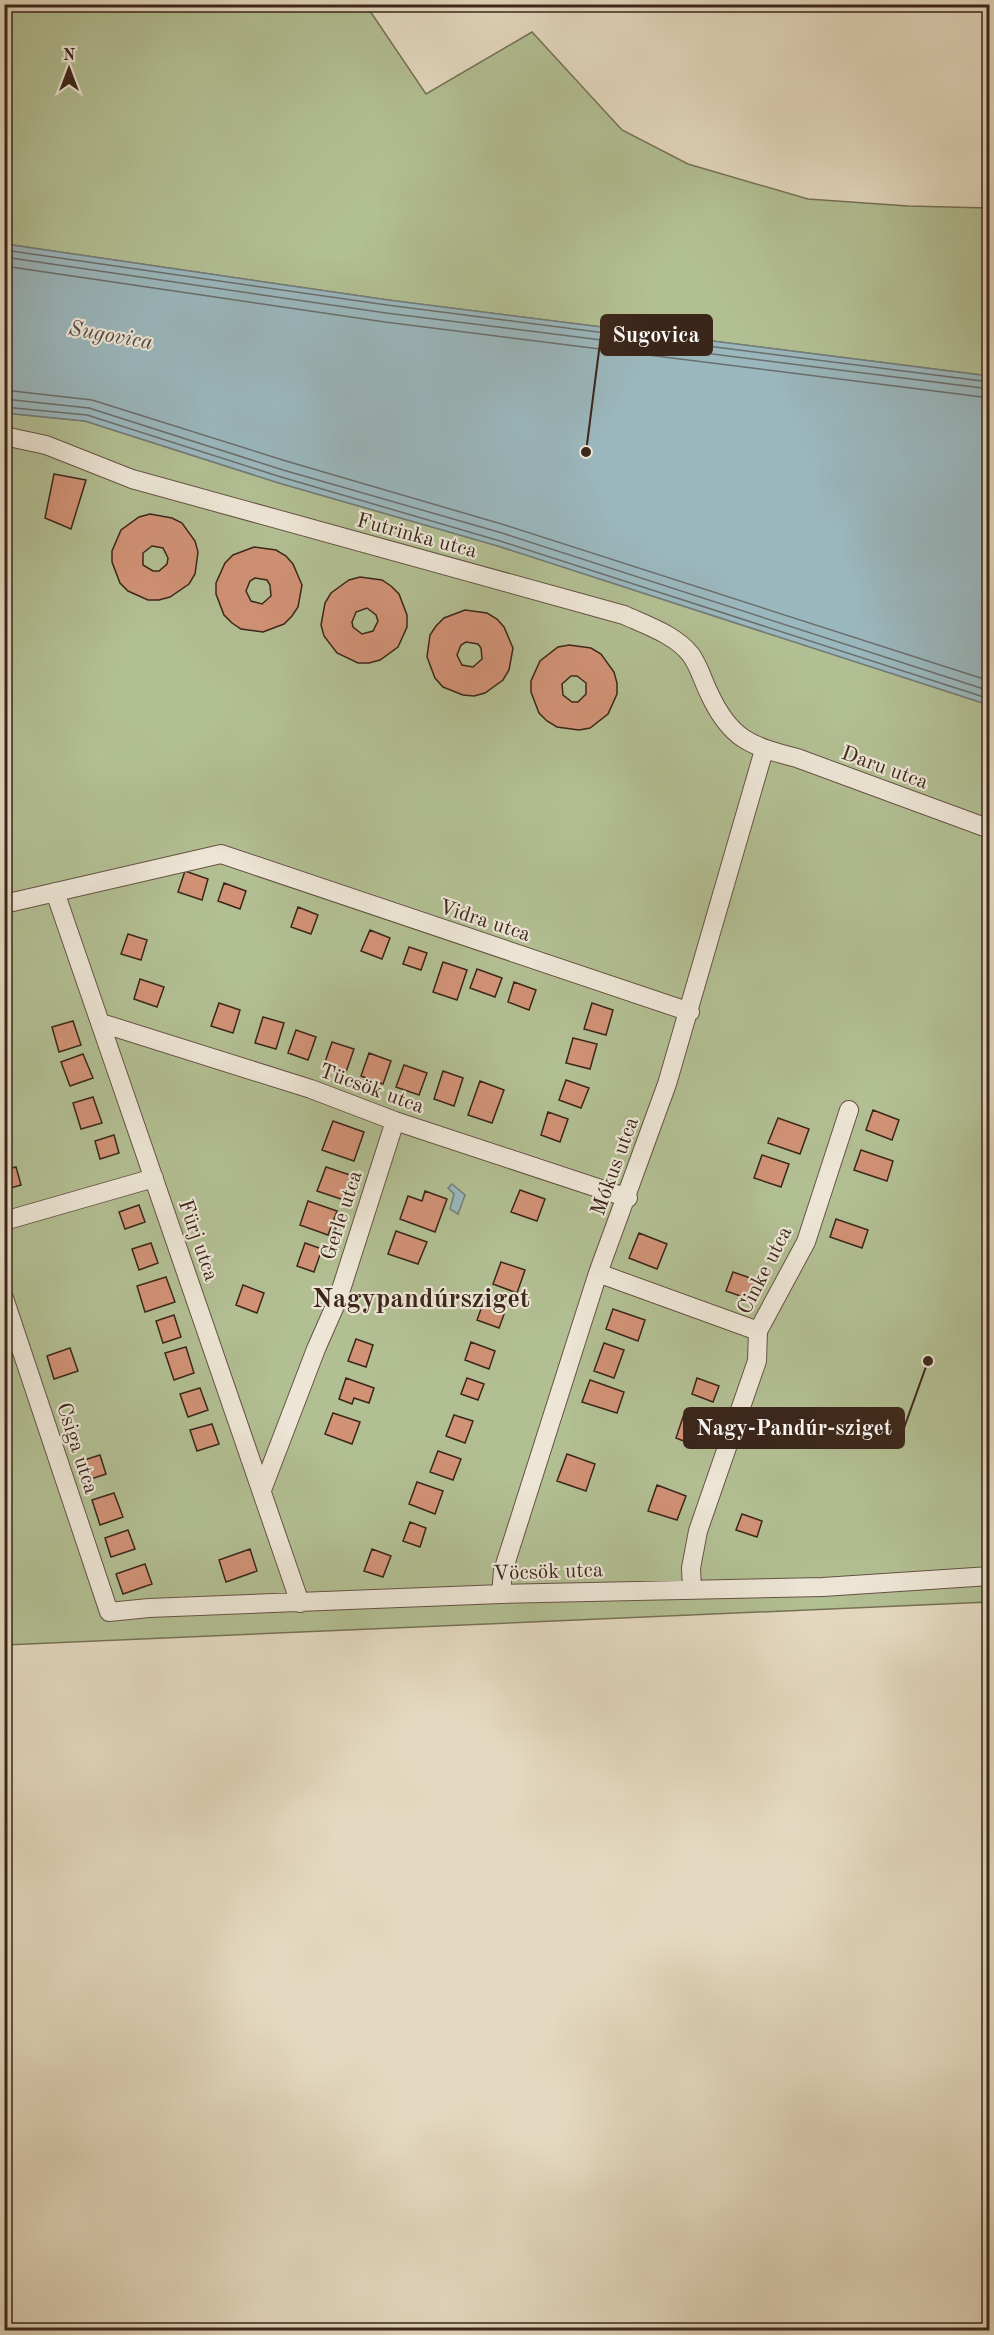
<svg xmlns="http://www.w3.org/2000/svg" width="994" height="2335" font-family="'Old Standard TT',serif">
<rect width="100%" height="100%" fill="#e4d9c0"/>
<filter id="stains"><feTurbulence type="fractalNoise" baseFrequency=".00333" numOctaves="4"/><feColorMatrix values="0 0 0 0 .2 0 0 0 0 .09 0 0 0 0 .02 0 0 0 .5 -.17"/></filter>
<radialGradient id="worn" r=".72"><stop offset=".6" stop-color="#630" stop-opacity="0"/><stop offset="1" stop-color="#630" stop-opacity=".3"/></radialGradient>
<!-- green -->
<path fill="#b2bf93" stroke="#767256" stroke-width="1.5" d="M5,5H366L426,94L532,32L622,130L688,164L808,199L908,206L989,208V376L388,300L5,244Z
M5,413L85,421L279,483L498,546L989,705V1602L5,1645Z"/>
<!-- water -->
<path fill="#9ab7bd" stroke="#747d7c" stroke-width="1.5" d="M5,244L388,300L989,376V705L498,546L279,483L85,421L5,413Z
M452,1184L465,1195L458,1214L450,1209L454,1194L448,1188Z"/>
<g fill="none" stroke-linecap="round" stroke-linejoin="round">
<!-- shore -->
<path stroke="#6a6e6c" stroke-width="1.5" d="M4,250L387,305L990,382
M4,257L386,313L990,389
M4,266L385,322L990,398
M4,390L92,400L286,461L505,525L990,681
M4,399L89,408L283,470L502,533L990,691
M4,407L87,415L281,477L500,541L990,699"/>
</g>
<!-- building -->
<path fill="#d19276" stroke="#3b261a" stroke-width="1.5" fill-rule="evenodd" d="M54,474L86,480L71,529L45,518Z
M150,514L172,518L182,523L195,541L198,552L195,574L189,584L170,597L159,600H148L128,591L120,583L112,562V551L121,530L139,517ZM152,546L163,548L168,558L167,564L159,571H153L143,565V553Z
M254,547L276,550L286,556L293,564L302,585L298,607L292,616L284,624L263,632L241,629L232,623L224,615L216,594V583L225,563L233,555ZM255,578L267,580L270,585L271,596L262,604L251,601L246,591L250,581Z
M360,577L382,580L391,586L399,594L407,615V627L398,647L380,660L369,663H358L337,653L324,636L321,625L325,603L331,593L349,580ZM367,608L376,615L378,621L373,631L362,634L353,627L352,622L356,612Z
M465,610L487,613L497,619L504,627L513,648L509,670L503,680L485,693L474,696L463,695L443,687L435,678L427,657L430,635L436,626L444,618ZM466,642L478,644L481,648L482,659L473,667L462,665L457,655L461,645Z
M569,645L591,648L601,654L614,672L617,683V694L608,714L590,728L579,730L557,727L547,721L539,713L531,692V681L540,661L558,647ZM571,676H577L586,683V694L578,702H572L563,695L562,684Z
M185,871L208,879L202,900L178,892Z
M224,883L246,891L240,909L218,901Z
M298,907L318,915L311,934L291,927Z
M370,930L390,938L382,959L361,951Z
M128,934L147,940L141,960L121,954Z
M409,947L427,953L421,970L403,964Z
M443,962L467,970L457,1000L433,992Z
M477,969L502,978L495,997L470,988Z
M140,979L164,987L157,1007L134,999Z
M514,982L536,990L529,1010L508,1002Z
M219,1003L240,1010L233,1033L211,1026Z
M592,1003L613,1010L606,1035L584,1029Z
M263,1017L284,1023L276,1049L255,1043Z
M73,1021L81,1045L59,1052L52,1027Z
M296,1030L316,1037L308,1060L288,1053Z
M573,1038L597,1044L590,1069L566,1063Z
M332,1042L354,1049L346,1072L324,1065Z
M369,1053L391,1061L383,1084L361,1076Z
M83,1054L93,1078L70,1086L61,1062Z
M404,1065L427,1073L419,1095L396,1087Z
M443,1071L463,1078L454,1106L434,1099Z
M566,1080L589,1088L581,1108L559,1100Z
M480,1081L504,1090L492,1123L468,1115Z
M93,1097L102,1123L81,1129L73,1103Z
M873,1110L899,1120L892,1140L866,1130Z
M548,1112L568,1119L560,1142L541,1135Z
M778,1118L809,1129L800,1154L768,1143Z
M333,1121L364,1132L354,1161L322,1150Z
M114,1135L119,1153L100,1159L95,1141Z
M861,1150L893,1161L887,1181L854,1170Z
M762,1155L789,1164L781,1187L754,1178Z
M16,1167L21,1185L4,1190V1170Z
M326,1167L353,1176L344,1200L317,1191Z
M520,1190L545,1199L537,1221L511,1212Z
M425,1191L447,1199L435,1232L400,1219L408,1196L422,1201Z
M308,1201L337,1211L328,1235L300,1225Z
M139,1205L145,1222L125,1229L119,1212Z
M836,1219L868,1230L862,1248L830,1237Z
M396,1231L427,1242L418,1264L388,1254Z
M639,1233L667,1244L657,1269L629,1258Z
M151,1243L158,1263L139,1270L132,1249Z
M305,1243L322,1249L314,1272L297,1266Z
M501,1262L525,1270L517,1293L493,1284Z
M733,1272L759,1281L752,1300L726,1291Z
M166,1277L175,1302L145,1312L137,1286Z
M243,1285L264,1293L257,1313L236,1305Z
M485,1298L507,1306L499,1328L477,1320Z
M613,1309L645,1320L638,1341L606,1329Z
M174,1315L181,1337L163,1343L156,1321Z
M356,1339L373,1345L366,1367L348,1361Z
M471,1342L495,1351L489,1369L465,1360Z
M604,1343L624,1350L614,1378L594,1371Z
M186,1347L194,1373L174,1380L165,1353Z
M70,1348L78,1371L54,1379L47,1356Z
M346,1378L374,1388L369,1403L354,1398L352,1404L339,1399Z
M467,1378L484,1384L478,1400L461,1394Z
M697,1378L719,1386L713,1402L692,1394Z
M590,1380L624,1392L617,1413L582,1402Z
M200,1388L208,1410L188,1417L180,1394Z
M333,1413L360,1422L352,1444L325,1434Z
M684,1414L711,1424L702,1448L676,1438Z
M454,1415L473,1421L465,1443L446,1436Z
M212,1424L219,1444L197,1451L190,1430Z
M438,1451L461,1459L453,1480L430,1472Z
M567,1454L595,1464L586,1491L557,1481Z
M100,1455L106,1474L85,1481L78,1462Z
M417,1482L443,1491L435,1514L409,1504Z
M657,1485L686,1496L677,1520L648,1511Z
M114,1493L123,1517L100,1525L92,1500Z
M742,1514L762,1521L757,1537L736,1530Z
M410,1522L426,1528L420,1547L403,1541Z
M128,1530L135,1549L111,1557L105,1538Z
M250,1549L257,1571L226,1582L219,1560Z
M372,1549L391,1556L383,1577L364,1571Z
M145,1564L152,1584L123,1594L116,1574Z"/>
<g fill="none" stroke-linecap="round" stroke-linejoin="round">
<defs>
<path id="street" d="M4,436L46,445L132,479L624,615C646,625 676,635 691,655C699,666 703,681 709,693C730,739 750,746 797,758L990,829
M55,892L300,1603
M4,904L221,854L690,1012
M101,1023L311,1089L395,1121L628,1198
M4,1221L154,1178
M598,1273L758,1331
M4,1298L109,1612L149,1608L501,1594L823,1587L990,1576
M262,1490L316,1349L338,1299L395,1121
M692,1589L691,1568L698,1531L757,1361L758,1331L806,1242L849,1110
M501,1594L503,1571L598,1273L667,1084L764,750"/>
</defs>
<!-- street casing -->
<use href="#street" stroke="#655344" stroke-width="20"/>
<!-- street -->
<use href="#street" stroke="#ede6d6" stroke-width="18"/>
</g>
<g text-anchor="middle" stroke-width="4.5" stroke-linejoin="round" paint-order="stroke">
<!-- street labels -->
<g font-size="21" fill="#3b261a" stroke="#ede6d6">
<text transform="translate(417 535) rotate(15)" y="7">Futrinka utca</text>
<text transform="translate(885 767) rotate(20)" y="7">Daru utca</text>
<text transform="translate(485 920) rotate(18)" y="7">Vidra utca</text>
<text transform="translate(372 1088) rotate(20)" y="7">Tücsök utca</text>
<text transform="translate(614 1166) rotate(-70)" y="7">Mókus utca</text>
<text transform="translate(341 1215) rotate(-72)" y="7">Gerle utca</text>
<text transform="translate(199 1240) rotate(71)" y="7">Fürj utca</text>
<text transform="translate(764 1270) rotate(-63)" y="7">Cinke utca</text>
<text transform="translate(78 1448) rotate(72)" y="7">Csiga utca</text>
<text transform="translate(548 1571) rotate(-2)" y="7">Vöcsök utca</text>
</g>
<!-- water labels -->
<g font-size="22" font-style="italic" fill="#534a43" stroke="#ede6d6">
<text transform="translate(111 334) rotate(10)" y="8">Sugovica</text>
</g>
<!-- district labels -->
<g font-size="27" font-weight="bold" fill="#3b261a" stroke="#ede6d6">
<text x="421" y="1307">Nagypandúrsziget</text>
</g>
</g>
<!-- callouts -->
<path fill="none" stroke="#3b261a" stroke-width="2" d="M586 452L601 335M928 1361L904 1428"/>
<g fill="#3b261a" stroke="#ede6d6" stroke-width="2">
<circle cx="586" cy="452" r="6"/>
<circle cx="928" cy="1361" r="6"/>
</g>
<g fill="#3b261a" stroke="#3b261a" stroke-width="2">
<rect x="601" y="315" width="111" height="40" rx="6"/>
<rect x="684" y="1408" width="220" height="40" rx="6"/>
</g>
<g font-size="22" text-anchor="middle" font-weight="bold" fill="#fff">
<text x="656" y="342">Sugovica</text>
<text x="794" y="1435">Nagy-Pandúr-sziget</text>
</g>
<!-- margin -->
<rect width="994" height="2335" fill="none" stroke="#e4d9c0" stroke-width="24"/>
<rect x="6" y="6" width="982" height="2323" fill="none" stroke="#3b261a" stroke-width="3"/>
<rect x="12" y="12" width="970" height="2311" fill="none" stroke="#3b261a" stroke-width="1.5"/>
<!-- north arrow -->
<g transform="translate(69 69)" stroke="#ede6d6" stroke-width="4.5" paint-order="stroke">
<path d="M0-4.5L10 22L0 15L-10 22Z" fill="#3b261a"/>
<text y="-9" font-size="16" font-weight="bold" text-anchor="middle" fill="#3b261a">N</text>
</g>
<rect width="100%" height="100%" filter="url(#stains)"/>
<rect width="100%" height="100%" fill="url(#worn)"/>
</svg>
